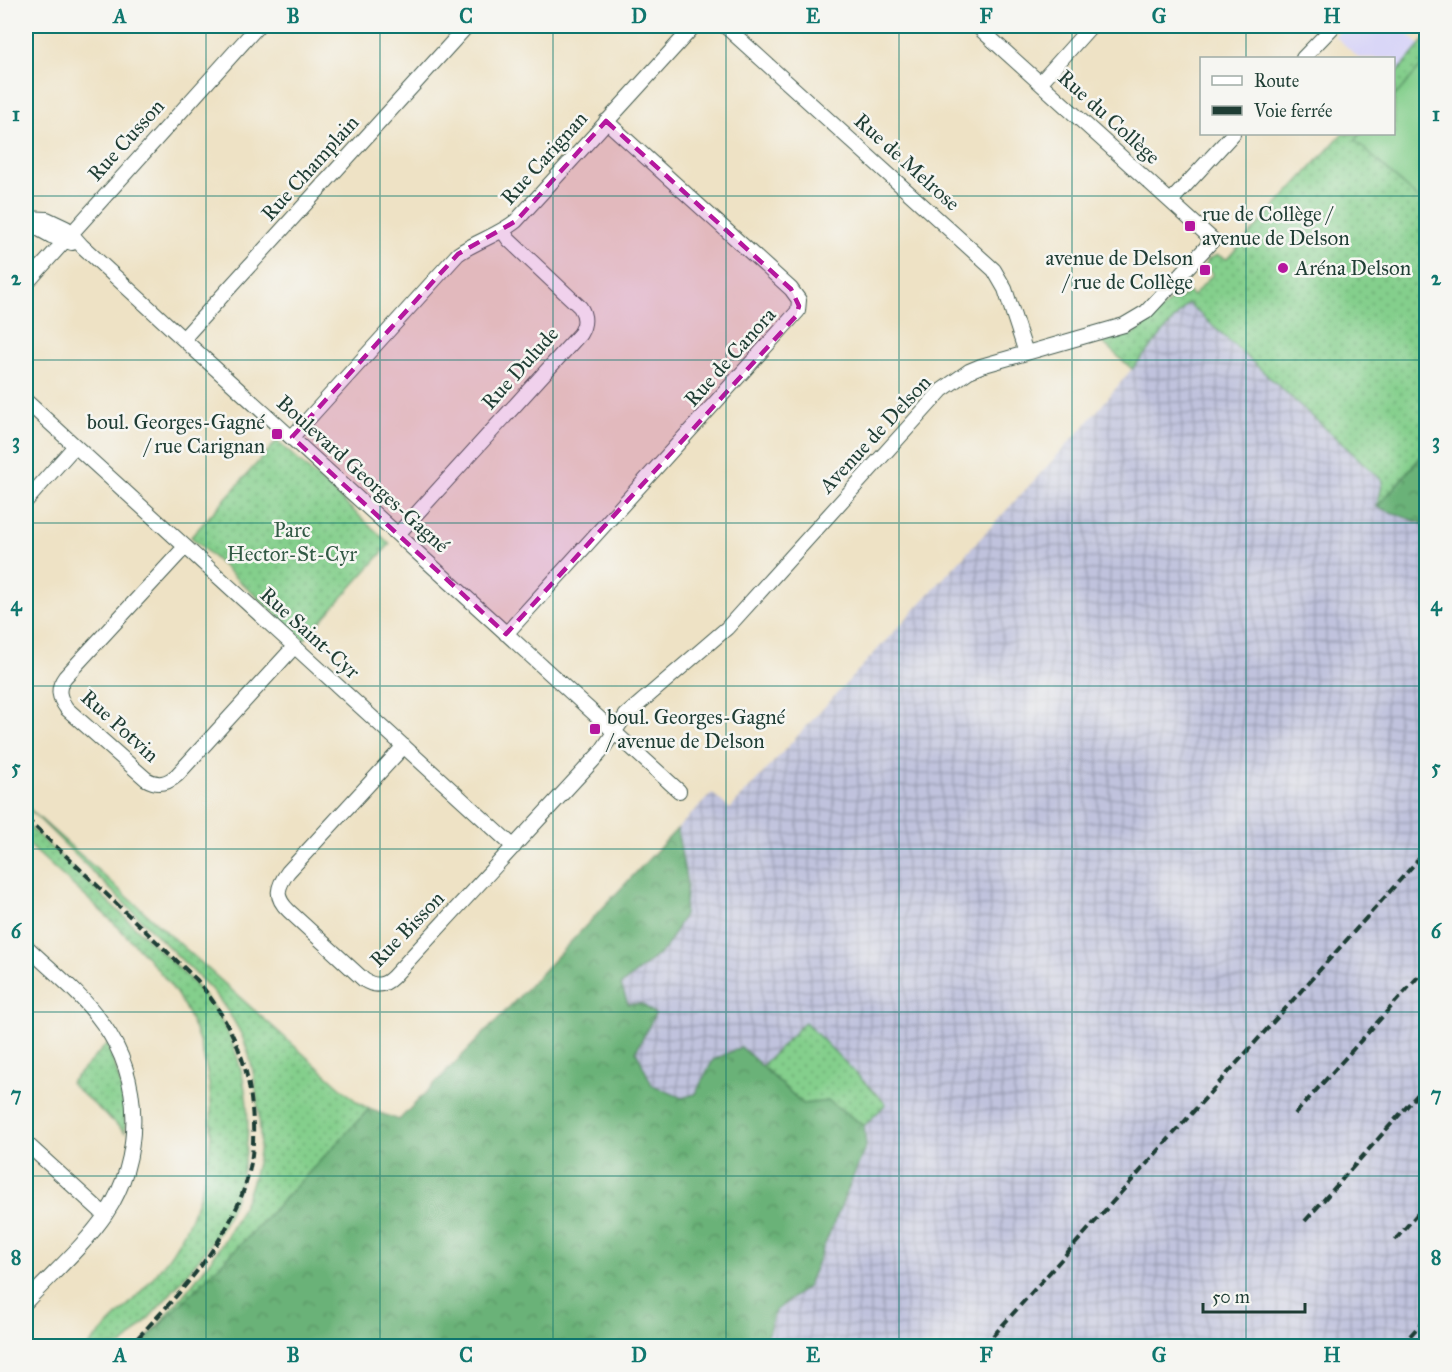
<svg xmlns="http://www.w3.org/2000/svg" width="1452" height="1372" font-family="'IM FELL Great Primer',serif">
<defs>
<pattern id="industrial-grid" width="8" height="8" patternUnits="userSpaceOnUse" patternTransform="scale(1.5)"><rect width="8" height="8" fill="#c0c2dd"/><path d="M0 4h8M4 0v8" fill="none" stroke="#9b9fb4"/></pattern>
<pattern id="grass-dots" width="8" height="8" patternUnits="userSpaceOnUse" patternTransform="scale(1.5)"><rect width="8" height="8" fill="#84cf8c"/><path d="M2 2h.1M6 6h.1" fill="none" stroke="#6ba973" stroke-width="1.8" stroke-linecap="round"/></pattern>
<pattern id="forest-crowns" width="20" height="18" patternUnits="userSpaceOnUse" patternTransform="scale(1.5)"><rect width="20" height="18" fill="#6bb278"/><path d="M2 6a3 3 0 1 1 6 0M12 15a3 3 0 1 1 6 0" fill="none" stroke="#579263"/></pattern>
</defs>
<rect width="100%" height="100%" fill="#f6f6f2"/>
<filter id="ink" filterUnits="userSpaceOnUse"><feTurbulence type="fractalNoise" baseFrequency=".0167" numOctaves="2"/><feDisplacementMap in="SourceGraphic" scale="12" xChannelSelector="R" yChannelSelector="G"/><feConvolveMatrix kernelMatrix="1 2 1 2 8 2 1 2 1" color-interpolation-filters="sRGB"/></filter>
<filter id="wash" filterUnits="userSpaceOnUse"><feTurbulence type="fractalNoise" baseFrequency=".008" numOctaves="4" result="noise"/><feDisplacementMap in="SourceGraphic" scale="24" xChannelSelector="R" yChannelSelector="G"/><feGaussianBlur stdDeviation="1.35" result="paint"/><feColorMatrix in="noise" values="0 0 0 0 0 0 0 0 0 0 0 0 0 0 0 0 0 1.4 0 .05"/><feComposite in="paint" operator="in"/></filter>
<g filter="url(#wash)">
<rect width="100%" height="100%" fill="#eee2c5"/>
<!-- built -->
<path fill="#d9d6f7" d="M1344,26H1399L1420,45L1394,76V58H1359L1335,36Z"/>
<!-- industrial -->
<path fill="url(#industrial-grid)" d="M1187,302L1383,481L1377,507L1426,525V1346H764L775,1311L807,1287L866,1146L864,1126L886,1103L805,1022L762,1066L741,1047L713,1060L695,1094L682,1098L652,1085L636,1051L628,1004L620,985L665,949L687,884L677,829L712,793L730,809L1088,422Z"/>
<!-- grass -->
<path fill="url(#grass-dots)" stroke="#528660" stroke-width="1.5" d="M1426,38V451L1377,507L1383,481L1188,303L1132,369L1102,342L1133,334L1143,328L1170,301L1179,299L1188,292L1193,296L1213,274L1205,267L1207,260L1217,255L1227,259L1342,134H1394V76Z
M277,441L390,544L304,640L191,537Z
M26,806L357,1102L369,1109L248,1237L141,1345C188,1289 244,1233 258,1158C262,1139 259,1118 257,1099C252,1050 241,1025 210,988Z
M26,824L186,975C199,990 213,1004 222,1022C256,1084 256,1160 224,1223C215,1239 203,1254 192,1268C170,1295 147,1321 122,1346H88C122,1310 164,1274 186,1228C224,1154 220,1049 168,982C128,931 73,887 26,842Z
M805,1022L886,1104L864,1126L829,1101L803,1104L762,1066Z
M107,1044C119,1074 126,1100 125,1132L70,1083Z"/>
<!-- forest -->
<path fill="url(#forest-crowns)" stroke="#457856" stroke-width="1.5" d="M1426,451V525L1377,507Z
M677,829L687,884L684,915L665,949L621,985L628,1004H642L655,1014L636,1051L652,1085L682,1098L695,1094L713,1060L741,1047L803,1104L829,1101L864,1126L866,1146L807,1287L775,1311L764,1346H139L248,1237L369,1109L399,1120L499,1018Z"/>
<!-- garden -->
<path fill="#84cf8c" stroke="#528660" stroke-width="1.5" d="M1426,61V206L1355,140L1360,134H1394V97Z"/>
</g>
<g filter="url(#ink)">
<g fill="none" stroke-linecap="round" stroke-linejoin="round">
<defs>
<path id="minor" d="M725,26L994,270L1005,289L1026,353
M1303,58L1334,26
M1040,83L1091,26
M1171,201L1233,134
M26,218L47,219L66,228L82,246L183,339L679,791
M26,222L51,236L72,243
M26,284L258,26
M183,339L467,26
M26,401L514,847
M292,437L458,254C476,241 499,235 516,221L694,26
M26,501L75,446
M398,534L580,334C586,324 586,316 580,307L509,240L502,230
M185,547L65,677C56,689 59,698 67,709L146,779C158,786 167,784 177,775L294,647
M506,634L798,311L799,300L791,289L606,121
M404,746L288,872C277,887 274,897 289,911L364,980C375,987 384,986 393,977L600,753L626,715L727,628L942,390L969,371L981,366L1124,325L1146,312L1213,240L977,26
M26,946C52,971 82,994 103,1024C143,1079 143,1157 106,1214C85,1245 52,1274 26,1302
M26,1143L105,1215"/>
</defs>
<!-- minor casing -->
<use href="#minor" stroke="#3e564a" stroke-width="16"/>
<!-- minor -->
<use href="#minor" stroke="#fff" stroke-width="14"/>
<!-- rail -->
<path stroke="#1f3d34" stroke-width="4" stroke-dasharray="9 4.5" stroke-linecap="butt" d="M26,818L197,980C228,1019 248,1058 252,1108C254,1131 254,1154 248,1176C230,1243 176,1297 130,1346
M1295,1114L1426,968
M1305,1221L1426,1085
M1395,1240L1426,1204
M984,1346L1426,851
M1401,1346L1426,1318"/>
</g>
</g>
<!-- marked area -->
<path fill="#b5179e" fill-opacity="0.2" stroke="#b5179e" stroke-width="4.5" stroke-dasharray="12 8" stroke-linejoin="round" d="M606,121L791,289L799,306L796,316L506,634L292,437L458,254L516,221Z"/>
<!-- grid -->
<path fill="none" stroke="#0f766e" stroke-width="1.5" stroke-opacity="0.55" d="M206,26V1346M380,26V1346M553,26V1346M726,26V1346M899,26V1346M1072,26V1346M1246,26V58M1246,134V1346M26,196H1426M26,360H1426M26,523H1426M26,686H1426M26,849H1426M26,1012H1426M26,1176H1426"/>
<!-- markers -->
<g fill="#b5179e" stroke="#f6f6f2" stroke-width="2">
<rect x="1184" y="220" width="12" height="12" rx="3"/>
<circle cx="1283" cy="268" r="6"/>
<rect x="1199" y="264" width="12" height="12" rx="3"/>
<rect x="271" y="428" width="12" height="12" rx="3"/>
<rect x="589" y="723" width="12" height="12" rx="3"/>
</g>
<g text-anchor="middle" stroke-width="5" stroke-linejoin="round" paint-order="stroke">
<!-- street labels -->
<g font-size="21" fill="#1f3d34" stroke="#f6f6f2">
<text transform="translate(1109 117) rotate(42)" y="7">Rue du Collège</text>
<text transform="translate(126 140) rotate(-48)" y="7">Rue Cusson</text>
<text transform="translate(544 158) rotate(-48)" y="7">Rue Carignan</text>
<text transform="translate(907 162) rotate(42)" y="7">Rue de Melrose</text>
<text transform="translate(310 168) rotate(-48)" y="7">Rue Champlain</text>
<text transform="translate(730 357) rotate(-48)" y="7">Rue de Canora</text>
<text transform="translate(520 368) rotate(-48)" y="7">Rue Dulude</text>
<text transform="translate(875 434) rotate(-47)" y="7">Avenue de Delson</text>
<text transform="translate(363 474) rotate(42)" y="7">Boulevard Georges-Gagné</text>
<text transform="translate(310 633) rotate(42)" y="7">Rue Saint-Cyr</text>
<text transform="translate(120 726) rotate(42)" y="7">Rue Potvin</text>
<text transform="translate(407 929) rotate(-46)" y="7">Rue Bisson</text>
</g>
<!-- poi labels -->
<g font-size="21" fill="#1f3d34" stroke="#f6f6f2" text-anchor="start">
<text x="1202" y="221">rue de Collège /<tspan x="1202" dy="24">avenue de Delson</tspan></text>
<text x="1193" y="265" text-anchor="end">avenue de Delson<tspan x="1193" dy="24">/ rue de Collège</tspan></text>
<text x="1295" y="275">Aréna Delson</text>
<text x="265" y="429" text-anchor="end">boul. Georges-Gagné<tspan x="265" dy="24">/ rue Carignan</tspan></text>
<text x="607" y="724">boul. Georges-Gagné<tspan x="607" dy="24">/ avenue de Delson</tspan></text>
</g>
<!-- park labels -->
<g font-size="21" fill="#335a46" stroke="#f6f6f2">
<text x="292" y="537">Parc<tspan x="292" dy="24">Hector-St-Cyr</tspan></text>
</g>
</g>
<!-- margin -->
<rect width="1452" height="1372" fill="none" stroke="#f6f6f2" stroke-width="66"/>
<!-- legend -->
<rect x="1200" y="57" width="195" height="78" fill="#f6f6f2" stroke="#a0aca6" stroke-width="1.5"/>
<rect x="1212" y="76" width="30" height="9" fill="#ffffff" stroke="#a0aca6" stroke-width="1.5"/>
<text x="1254" y="87" font-size="18" fill="#1f3d34">Route</text>
<rect x="1212" y="106" width="30" height="9" fill="#1f3d34" stroke="#a0aca6" stroke-width="1.5"/>
<text x="1254" y="117" font-size="18" fill="#1f3d34">Voie ferrée</text>
<!-- scale -->
<path d="M1203 1303v9h102v-9" fill="none" stroke="#1f3d34" stroke-width="3"/>
<text x="1212" y="1303" font-size="18" fill="#1f3d34" stroke="#f6f6f2" stroke-width="4.5" paint-order="stroke">50 m</text>
<rect x="33" y="33" width="1386" height="1306" fill="none" stroke="#0f766e" stroke-width="2"/>
<g font-size="20" text-anchor="middle" font-weight="bold" fill="#0f766e">
<text x="120" y="23">A</text>
<text x="293" y="23">B</text>
<text x="466" y="23">C</text>
<text x="639" y="23">D</text>
<text x="813" y="23">E</text>
<text x="986" y="23">F</text>
<text x="1159" y="23">G</text>
<text x="1332" y="23">H</text>
<text x="16" y="121">1</text>
<text x="1436" y="121">1</text>
<text x="16" y="285">2</text>
<text x="1436" y="285">2</text>
<text x="16" y="448">3</text>
<text x="1436" y="448">3</text>
<text x="16" y="611">4</text>
<text x="1436" y="611">4</text>
<text x="16" y="774">5</text>
<text x="1436" y="774">5</text>
<text x="16" y="938">6</text>
<text x="1436" y="938">6</text>
<text x="16" y="1101">7</text>
<text x="1436" y="1101">7</text>
<text x="16" y="1264">8</text>
<text x="1436" y="1264">8</text>
<text x="120" y="1362">A</text>
<text x="293" y="1362">B</text>
<text x="466" y="1362">C</text>
<text x="639" y="1362">D</text>
<text x="813" y="1362">E</text>
<text x="986" y="1362">F</text>
<text x="1159" y="1362">G</text>
<text x="1332" y="1362">H</text>
</g>
</svg>
